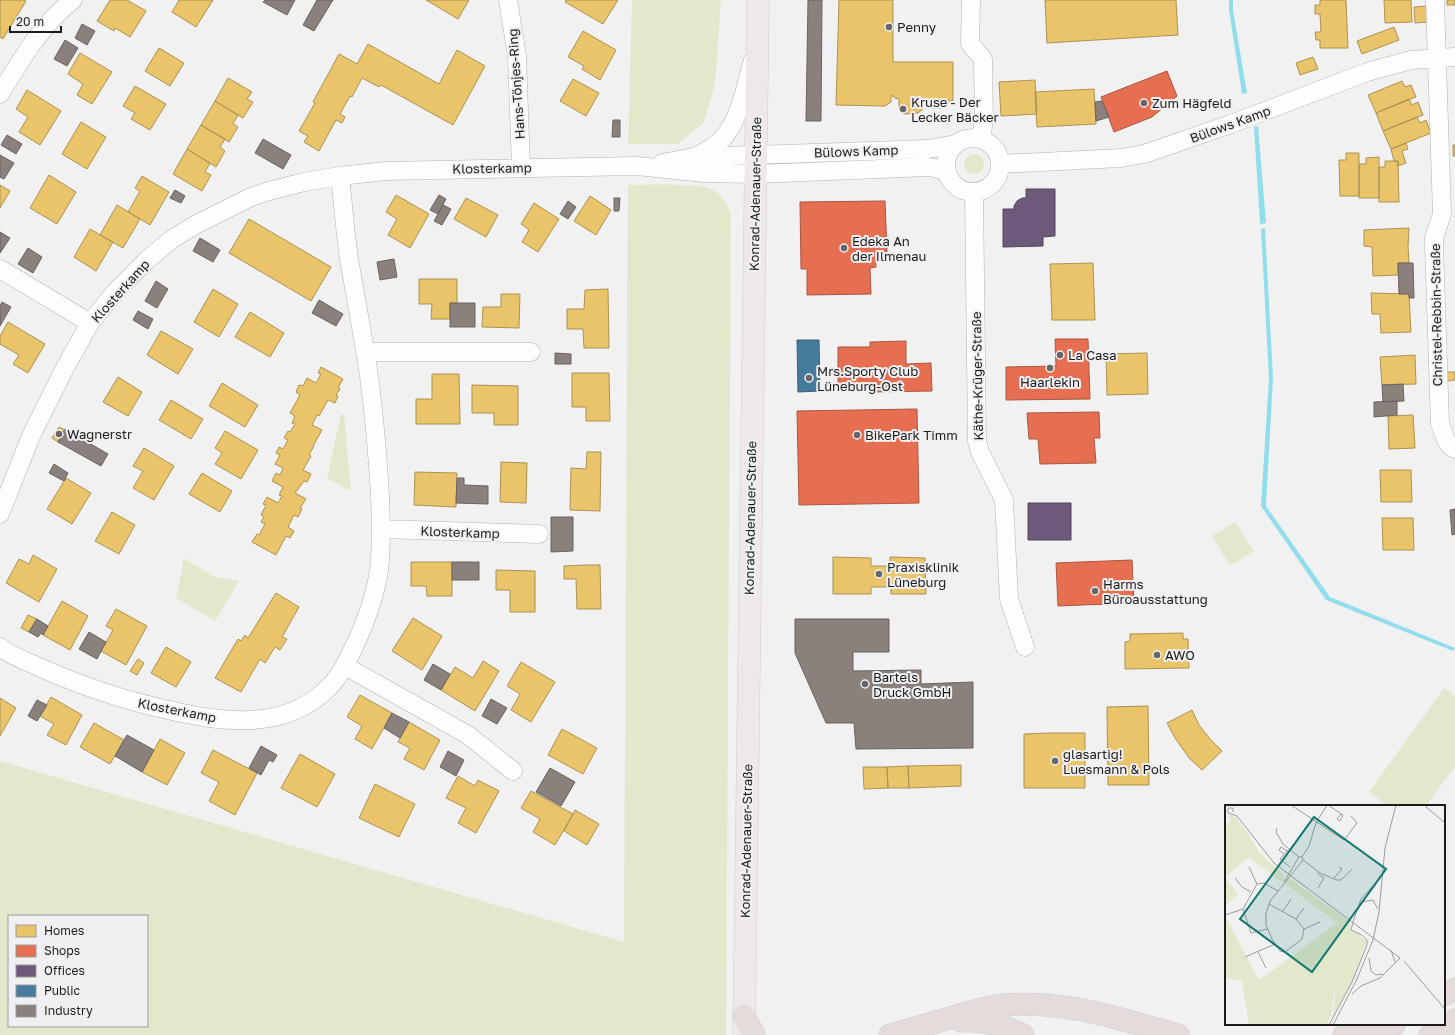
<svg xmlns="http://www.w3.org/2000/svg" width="1455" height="1035" font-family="'Golos Text',sans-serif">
<rect width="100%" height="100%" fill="#f1f1f1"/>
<!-- green -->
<path fill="#e3e8cc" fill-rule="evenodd" d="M632,0H721L715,84L704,122L678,144H628Z
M964 164a10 10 0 1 1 20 0a10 10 0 1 1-20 0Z
M628,185C646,185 702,182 715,191C724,197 727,205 731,214L726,1035H0V761L624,942ZM9,916H147V1026H9Z
M341,414L344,415L351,491L327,478Z
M1235,522L1254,551L1230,566L1212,536Z
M184,558L214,577L239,581L215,621L176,598Z
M1444,688L1455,696V766L1426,806H1388L1369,792Z"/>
<!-- water -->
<path fill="#92ddeb" d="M1229,0H1233V10L1247,93L1242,94L1229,10Z
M1258,126L1266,223L1260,224L1254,127Z
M1265,228L1273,378L1266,506L1330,597L1455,648L1453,651L1326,600L1261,506L1269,378L1261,229Z"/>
<!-- homes -->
<path fill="#e9c46a" stroke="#ac9253" d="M0,0H24L26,1L3,39L0,37Z
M110,0H127L146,11L130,37L115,28L114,31L97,21Z
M179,0H213L196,27L172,12Z
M426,0H469L458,19Z
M566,0H618L603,24L565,2Z
M839,0H893V62H953V101H946L945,104L942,108H932L929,105V102H922L923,109L918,113L904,114L899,109V99L895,98L891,95V102L885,106L836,105Z
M1045,0H1176L1178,35L1047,43Z
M1320,0H1346L1348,48H1320V40H1316L1315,32H1321L1320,14H1315V5H1320Z
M1384,0H1411L1412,22L1385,23Z
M1447,0H1455V5H1447Z
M1427,6L1428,22L1415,23L1414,7Z
M1394,27L1399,40L1362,54L1357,41Z
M583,31L616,50L600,80L582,69L584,66L568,57Z
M368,44L439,84L457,50L485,66L453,125L381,85L379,87L362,78L352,97L350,96L340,114L345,117L342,123L336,120L319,151L304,142L308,136L299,131L315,103L313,102L339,54L357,64Z
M159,48L184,63L170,86L145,71Z
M80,53L112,72L92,104L77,95L83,84L68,74Z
M1313,57L1318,69L1300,75L1296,63Z
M228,78L252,92L247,99L253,102L243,118L215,101Z
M573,79L599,93L586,116L560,101Z
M1035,80L1037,114L1001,116L999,82Z
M1402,81L1405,87L1411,85L1416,97L1376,113L1368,95Z
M135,86L166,104L150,130L131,119L135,113L123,106Z
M1094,89L1096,124L1037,127L1035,92Z
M27,90L61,111L40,145L19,132L28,117L16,109Z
M1409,99L1412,105L1418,102L1423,115L1383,131L1376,113Z
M215,101L238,115L233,124L238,127L229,142L201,125Z
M1417,117L1420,123L1426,120L1431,133L1391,149L1383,131Z
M81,122L106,137L87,169L62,154Z
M201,125L225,139L220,147L225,151L216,167L187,149Z
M1406,143L1408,149L1402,151L1406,163L1398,166V161H1394L1391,149Z
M1453,145H1455V156H1453Z
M187,149L210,163L205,172L211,175L202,191L173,174Z
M1346,153H1359V196H1340L1339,160H1346Z
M1379,157V198H1359V164H1366V158Z
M1385,161H1398L1399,202H1379V167H1385Z
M49,175L76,192L57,224L30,208Z
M142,176L169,192L150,225L128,212L140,191L135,188Z
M0,185L10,191L0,208Z
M396,195L429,214L410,248L388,235L397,219L386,212Z
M590,196L611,210L596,235L574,221Z
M466,198L498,215L486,237L454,219Z
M534,203L559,219L538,252L522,242L529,230L521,224Z
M117,205L140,219L123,248L100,235Z
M249,219L331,267L311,301L229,253Z
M1409,228L1408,246L1409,263H1398V275L1373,276L1372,247L1364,246V230Z
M90,229L113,242L96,271L74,257Z
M1093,263L1095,320H1052L1050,264Z
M419,279H457V303H450V319H431L432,304H419Z
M213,289L238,304L219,337L194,322Z
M608,289L609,348H584L583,329H567V309H584L585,290Z
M1371,293L1409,294L1411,332L1381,333L1380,314H1372Z
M501,294H520L519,328L482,327L483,307H501Z
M250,312L284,333L270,357L235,337Z
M8,322L45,344L28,373L13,364L19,355L0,344V336Z
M161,331L193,349L178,374L147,355Z
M1147,353L1148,394L1107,395L1106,354Z
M1415,355L1416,384L1382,385L1380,357Z
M321,367L343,379L338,388L340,389L336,395L338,396L335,403L328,400L319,416L317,415L312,425L322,430L313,446H314L309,455L311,456L303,470L311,474L307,482L304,481L295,493L306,499L300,508L302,509L298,517L294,515L288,527L294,531L290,538L286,536L276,555L252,542L257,534L259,535L265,524L261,522L264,517L261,515L266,505L263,504L267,497L278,503L282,496L279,495L283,487L272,481L276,473L280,475L283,468L275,464L280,455L276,453L279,447L283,449L288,440L284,438L288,431L290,432L295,424L292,423L295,416L290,413L300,395L296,392L299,385L303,386L307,378L316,383L321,374L318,373Z
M1446,372H1455V380L1447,381Z
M572,373H609L610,421H586V407H572Z
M432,374H459L460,424H416V399H432Z
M118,377L142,392L128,416L103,402Z
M222,383L258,405L245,427L209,406Z
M472,385L518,386V425H494V413H472Z
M171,400L203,419L191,439L159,420Z
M1413,415L1415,448L1389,449L1388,416Z
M59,427L65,430L58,442L52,438Z
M225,431L258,450L241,479L215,464L222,453L215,448Z
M144,448L174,466L154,500L133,488L143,471L133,466Z
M587,452H601L600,511L570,510L571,468L586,469Z
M501,462L527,463L526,503L500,502Z
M1380,470H1411L1412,502H1381Z
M415,472L457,473L456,507L414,505Z
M202,473L232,491L220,512L189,494Z
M66,478L91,493L72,524L47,509Z
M112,512L135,525L119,554L95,541Z
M1382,518H1413L1414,550H1383Z
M33,555L57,569L39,602L6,583L19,559L29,564Z
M833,557L871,558V566H890V557L925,558L926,594H891V587H871V594H833Z
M411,562H452V596H427L426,586H411Z
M585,565H600L601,609H577L576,579H564V566Z
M496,570L535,571V612H510V590H496Z
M276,593L299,607L282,637L287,639L280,650L275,647L265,663L260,659L241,692L215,678L238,639L241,641L245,635L248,638Z
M62,601L88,616L70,650L43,635Z
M116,609L147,626L126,665L101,651L113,630L106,626Z
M28,615L37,619L29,632L21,628Z
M413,618L442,636L422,670L392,651Z
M1183,633V639H1188L1189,668L1125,669V642L1130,641V634Z
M166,647L191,662L176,687L151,673Z
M138,659L144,663L137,675L130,671Z
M483,661L499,671L475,711L441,690L455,667L473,678Z
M521,662L555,682L531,722L511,710L520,694L507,686Z
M360,695L392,713L372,749L355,739L362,726L347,717Z
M51,697L82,715L66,745L47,735L54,724L40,716Z
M0,698L16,708L0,736Z
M1148,706L1149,785H1108L1107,707Z
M1192,710L1199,725L1210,739L1222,751L1202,770L1189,758L1175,738L1167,723Z
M409,722L440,740L424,770L404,759L410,748L398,742Z
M94,723L124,740L110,764L80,747Z
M562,729L597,748L583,774L548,755Z
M1049,733H1085V788H1024V734Z
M160,739L185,753L167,785L142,772Z
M213,750L257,773L235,815L209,801L219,782L201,773Z
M300,754L335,774L317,807L281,788Z
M961,765V786L909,788L908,766Z
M908,766L909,788H888L887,767Z
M863,767H887L888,788L864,789Z
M458,776L475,786L478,780L499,791L476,833L458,823L466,808L446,798Z
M375,784L415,804L399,837L359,818Z
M531,791L573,814L555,845L533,832L540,819L521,808Z
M575,810L599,824L587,845L564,831Z"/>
<!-- shops -->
<path fill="#e76f51" stroke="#aa5641" d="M1167,71L1177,96L1152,117L1114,132L1101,97Z
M885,201L887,252H875L876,267L870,268L871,294L807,295V269H801L800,202Z
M1055,339H1088L1090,399L1006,400V367L1056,366Z
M906,341V364L931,363L932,391L871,392V385L838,386V347H870V342Z
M917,409L919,503L799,505L797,411Z
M1099,412L1100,438H1094L1096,463L1040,464L1038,439H1029L1027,413Z
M1132,560L1134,603L1058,606L1056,563Z"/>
<!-- offices -->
<path fill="#6d597a" stroke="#55475e" d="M1026,189H1055V236L1043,237V246L1003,247V209H1014V206L1017,201L1022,198H1026Z
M1028,503H1071V540H1028Z"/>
<!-- public -->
<path fill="#457b9d" stroke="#395e76" d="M797,340H819L820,391L798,392Z"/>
<!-- industry -->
<path fill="#8a817c" stroke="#69635f" d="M265,0H295L287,15L263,2Z
M317,0H333L314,31L303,25Z
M808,0H822L821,121H806Z
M82,24L95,31L87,45L75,38Z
M65,40L78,48L67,66L54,59Z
M1102,101L1109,117L1096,121L1095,102Z
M613,120H620V137H612Z
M7,135L22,144L16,154L1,145Z
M263,139L291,155L283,169L255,153Z
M0,155L14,163L4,179L0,177Z
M175,190L185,196L181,203L170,198Z
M439,195L446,199L438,214L430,210Z
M614,198H620L619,211H614Z
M568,201L576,207L568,219L560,214Z
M443,205L451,209L442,225L434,221Z
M0,232L10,238L0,253Z
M200,238L220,250L213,262L193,251Z
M28,248L42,257L33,273L18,264Z
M394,259L397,277L380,280L377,262Z
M1398,263H1413L1414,298H1409V294H1399Z
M156,281L168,289L157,308L145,301Z
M319,300L343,314L336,326L312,313Z
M2,302L11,307L0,326V306Z
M450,303H475V327H450Z
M138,311L153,319L148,329L133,320Z
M555,353L571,354V364H555Z
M1403,384L1404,401L1383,402L1382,385Z
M1397,401V415L1374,417V402Z
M65,429L108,454L101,466L58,442Z
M54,464L68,473L64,481L49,473Z
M457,478H464V485L488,486V504L456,503Z
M1455,509V534L1452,535L1450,510Z
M551,517H573V551L551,552Z
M452,562H479V580H452Z
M37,619L48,626L43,635L41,633L38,637L29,632Z
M795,619H889V652H853V671L921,670V684L973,682V748L856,749L854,723H826L795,653Z
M89,632L106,642L97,659L79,649Z
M433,664L450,674L441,690L424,680Z
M491,699L507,708L497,724L482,716Z
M37,700L47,705L37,721L28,716Z
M392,713L409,722L400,738L384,728Z
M127,735L154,750L142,772L115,756Z
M261,746L277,755L273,762L269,760L261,775L249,768Z
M448,751L464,760L456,776L440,767Z
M550,768L575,782L561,806L536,792Z"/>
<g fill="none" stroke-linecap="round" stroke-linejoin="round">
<defs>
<path id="minor" d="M508,0L517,56L521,167
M971,0L970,43C973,49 979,53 983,59L984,120L981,139
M1435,0L1442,214L1434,238V244L1440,424L1446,440L1451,447L1455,449
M0,94C21,60 41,25 73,0
M946 165a27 27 0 1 1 54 0a27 27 0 1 1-54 0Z
M697,156C706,151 716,146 723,138C740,119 746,84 753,60
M662,163L694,157L928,149L956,144
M1000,164L1121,158L1144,154L1231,124L1367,72L1411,60L1455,57
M974,192L977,441L980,452L1004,500L1009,599L1025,647
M0,269L90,323
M365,352H531
M0,514L31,436L66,366L90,323L116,291L147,260L172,239L197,224L251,197L269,191L304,182L340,176L386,171L637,166L704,173L756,174L929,167L947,171
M381,529L539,534
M0,647C11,656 26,661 39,667C92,691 146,707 203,717C249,724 296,722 330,686C340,676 347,662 353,649C365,624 375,597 379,570C382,545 381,519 380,495C377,446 373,398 365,350C360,320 354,289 349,259C345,231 343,203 340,176
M345,666L468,735L513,771"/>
<path id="major" d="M744,1035L758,0"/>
<path id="highway" d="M1444,995L1455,989
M744,1016L754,1035
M961,1021C985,1020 1000,1024 1023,1035
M890,1035C908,1030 925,1025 943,1020C963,1014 984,1007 1005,1005C1066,1000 1120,1019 1178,1035
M1344,1035L1394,1025
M1430,1035L1455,1020"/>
</defs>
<!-- minor casing -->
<use href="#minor" stroke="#b2b2b2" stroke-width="19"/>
<!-- major casing -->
<use href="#major" stroke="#cdcdcd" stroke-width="23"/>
<!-- highway casing -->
<use href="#highway" stroke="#cdcdcd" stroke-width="23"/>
<!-- minor -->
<use href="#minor" stroke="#fdfdfd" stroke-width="18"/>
<!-- major -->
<use href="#major" stroke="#eee8e8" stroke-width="22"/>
<!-- highway -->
<use href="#highway" stroke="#e4dbda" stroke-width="22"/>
</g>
<!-- markers -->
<g fill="#676767" stroke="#f0f0f2" stroke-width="1.5">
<circle cx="889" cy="27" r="4"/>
<circle cx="1144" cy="103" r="4"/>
<circle cx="903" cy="109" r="4"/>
<circle cx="844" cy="248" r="4"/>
<circle cx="1060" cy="355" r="4"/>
<circle cx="1050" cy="368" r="4"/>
<circle cx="809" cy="378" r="4"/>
<circle cx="59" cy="434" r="4"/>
<circle cx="857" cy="435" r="4"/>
<circle cx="879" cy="574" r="4"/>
<circle cx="1095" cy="591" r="4"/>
<circle cx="1157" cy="655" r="4"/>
<circle cx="865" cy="684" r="4"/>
<circle cx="1055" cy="761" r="4"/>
</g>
<g text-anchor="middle" stroke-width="4" stroke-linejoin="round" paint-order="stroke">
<!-- poi labels -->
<g font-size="13" fill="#1c1c1c" stroke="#f0f0f2" text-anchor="start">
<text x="897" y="32">Penny</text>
<text x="911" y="107">Kruse - Der<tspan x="911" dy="15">Lecker Bäcker</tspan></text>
<text x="1152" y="108">Zum Hägfeld</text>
<text x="852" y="246">Edeka An<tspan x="852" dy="15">der Ilmenau</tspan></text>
<text x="1068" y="360">La Casa</text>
<text x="817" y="376">Mrs.Sporty Club<tspan x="817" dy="15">Lüneburg-Ost</tspan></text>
<text x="1050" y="387" text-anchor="middle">Haarlekin</text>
<text x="67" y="439">Wagnerstr</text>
<text x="865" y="440">BikePark Timm</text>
<text x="887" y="572">Praxisklinik<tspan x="887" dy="15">Lüneburg</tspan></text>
<text x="1103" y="589">Harms<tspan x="1103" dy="15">Büroausstattung</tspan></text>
<text x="1165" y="660">AWO</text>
<text x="873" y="682">Bartels<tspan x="873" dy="15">Druck GmbH</tspan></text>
<text x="1063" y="759">glasartig!<tspan x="1063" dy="15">Luesmann &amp; Pols</tspan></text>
</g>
<!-- street labels -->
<g font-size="13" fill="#1c1c1c" stroke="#f0f0f2">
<text transform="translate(516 84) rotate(-94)" y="5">Hans-Tönjes-Ring</text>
<text transform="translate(1230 124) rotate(-20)" y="5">Bülows Kamp</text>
<text transform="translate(856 151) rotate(-2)" y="5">Bülows Kamp</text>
<text transform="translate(492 168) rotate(-1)" y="5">Klosterkamp</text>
<text transform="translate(755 194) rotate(-89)" y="5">Konrad-Adenauer-Straße</text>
<text transform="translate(120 291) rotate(-48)" y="5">Klosterkamp</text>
<text transform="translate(1436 315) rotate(-91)" y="5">Christel-Rebbin-Straße</text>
<text transform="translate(977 376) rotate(-91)" y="5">Käthe-Krüger-Straße</text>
<text transform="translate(750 518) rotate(-89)" y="5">Konrad-Adenauer-Straße</text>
<text transform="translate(460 532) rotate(2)" y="5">Klosterkamp</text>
<text transform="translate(177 710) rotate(11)" y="5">Klosterkamp</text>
<text transform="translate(746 841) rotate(-89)" y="5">Konrad-Adenauer-Straße</text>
</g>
</g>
<!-- overview -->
<g transform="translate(1225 805)">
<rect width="220" height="220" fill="#f1f1f1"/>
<path d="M3,9L12,13L35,48L57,68L59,74L57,77L24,52L0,72L13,89L0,101V22L3,20L0,13L2,18L6,17ZM64,73L125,117V126L132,127L142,137L127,176L108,211L111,180L106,211L102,220H24L17,176L0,172V111L34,175L112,118L60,79Z" fill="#e3e8cc"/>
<path fill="none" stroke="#9c9c9c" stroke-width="1" d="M66,0L119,35L132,18L126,11M103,0L118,10L115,16L112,14L116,9M202,0L201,2L219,17M8,7V3H3V8L12,11L49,58L175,153M52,23L51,27L58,39L74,52M63,45L55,54L65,62M59,49L54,45L56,42L62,46M77,52L84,41L91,18L102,0M78,55L95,68L112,75H116L127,64M24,62L32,79M92,68L99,73L93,83M10,73L17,82L26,87M109,73L117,64L114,62M137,97L148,95L153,104M44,99L71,114L79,124L77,134L60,147L55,146L47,134L41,120V109L43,102L44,99L46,95L78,55L77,52H74L59,77M58,106L66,94M0,110L18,104M71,114L79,103M128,117L136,94L156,72M42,124L26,128L18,104L32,79L39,78L53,86M79,124L95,117M166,145L170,157M33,147L41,163M20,152L50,139M144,153L146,166L151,170L158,169M179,156L220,204M127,189L136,181L155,173L175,153M104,220L127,177L142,140V135L137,130L126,125L128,117M108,220L132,174L148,135L154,107L160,43L171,0"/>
<path fill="#0f766e" fill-opacity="0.15" stroke="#0f766e" stroke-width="2" d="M89,12L161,64L87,167L15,114Z"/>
<rect width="220" height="220" fill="none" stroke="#1c1c1c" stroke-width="2"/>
</g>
<!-- legend -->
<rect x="8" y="915" width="140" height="112" fill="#f0f0f2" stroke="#9b9b9c"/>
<rect x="16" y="925" width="20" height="12" fill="#e9c46a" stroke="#9b9b9c"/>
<text x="44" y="935" font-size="12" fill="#1c1c1c">Homes</text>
<rect x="16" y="945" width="20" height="12" fill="#e76f51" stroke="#9b9b9c"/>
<text x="44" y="955" font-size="12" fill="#1c1c1c">Shops</text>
<rect x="16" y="965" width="20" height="12" fill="#6d597a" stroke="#9b9b9c"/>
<text x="44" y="975" font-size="12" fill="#1c1c1c">Offices</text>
<rect x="16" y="985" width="20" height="12" fill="#457b9d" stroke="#9b9b9c"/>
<text x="44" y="995" font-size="12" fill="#1c1c1c">Public</text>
<rect x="16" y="1005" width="20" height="12" fill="#8a817c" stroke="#9b9b9c"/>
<text x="44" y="1015" font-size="12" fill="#1c1c1c">Industry</text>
<!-- scale -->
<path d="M10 26v6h51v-6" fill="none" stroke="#1c1c1c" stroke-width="2"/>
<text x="16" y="26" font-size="12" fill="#1c1c1c" stroke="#f0f0f2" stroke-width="3" paint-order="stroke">20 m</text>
</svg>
